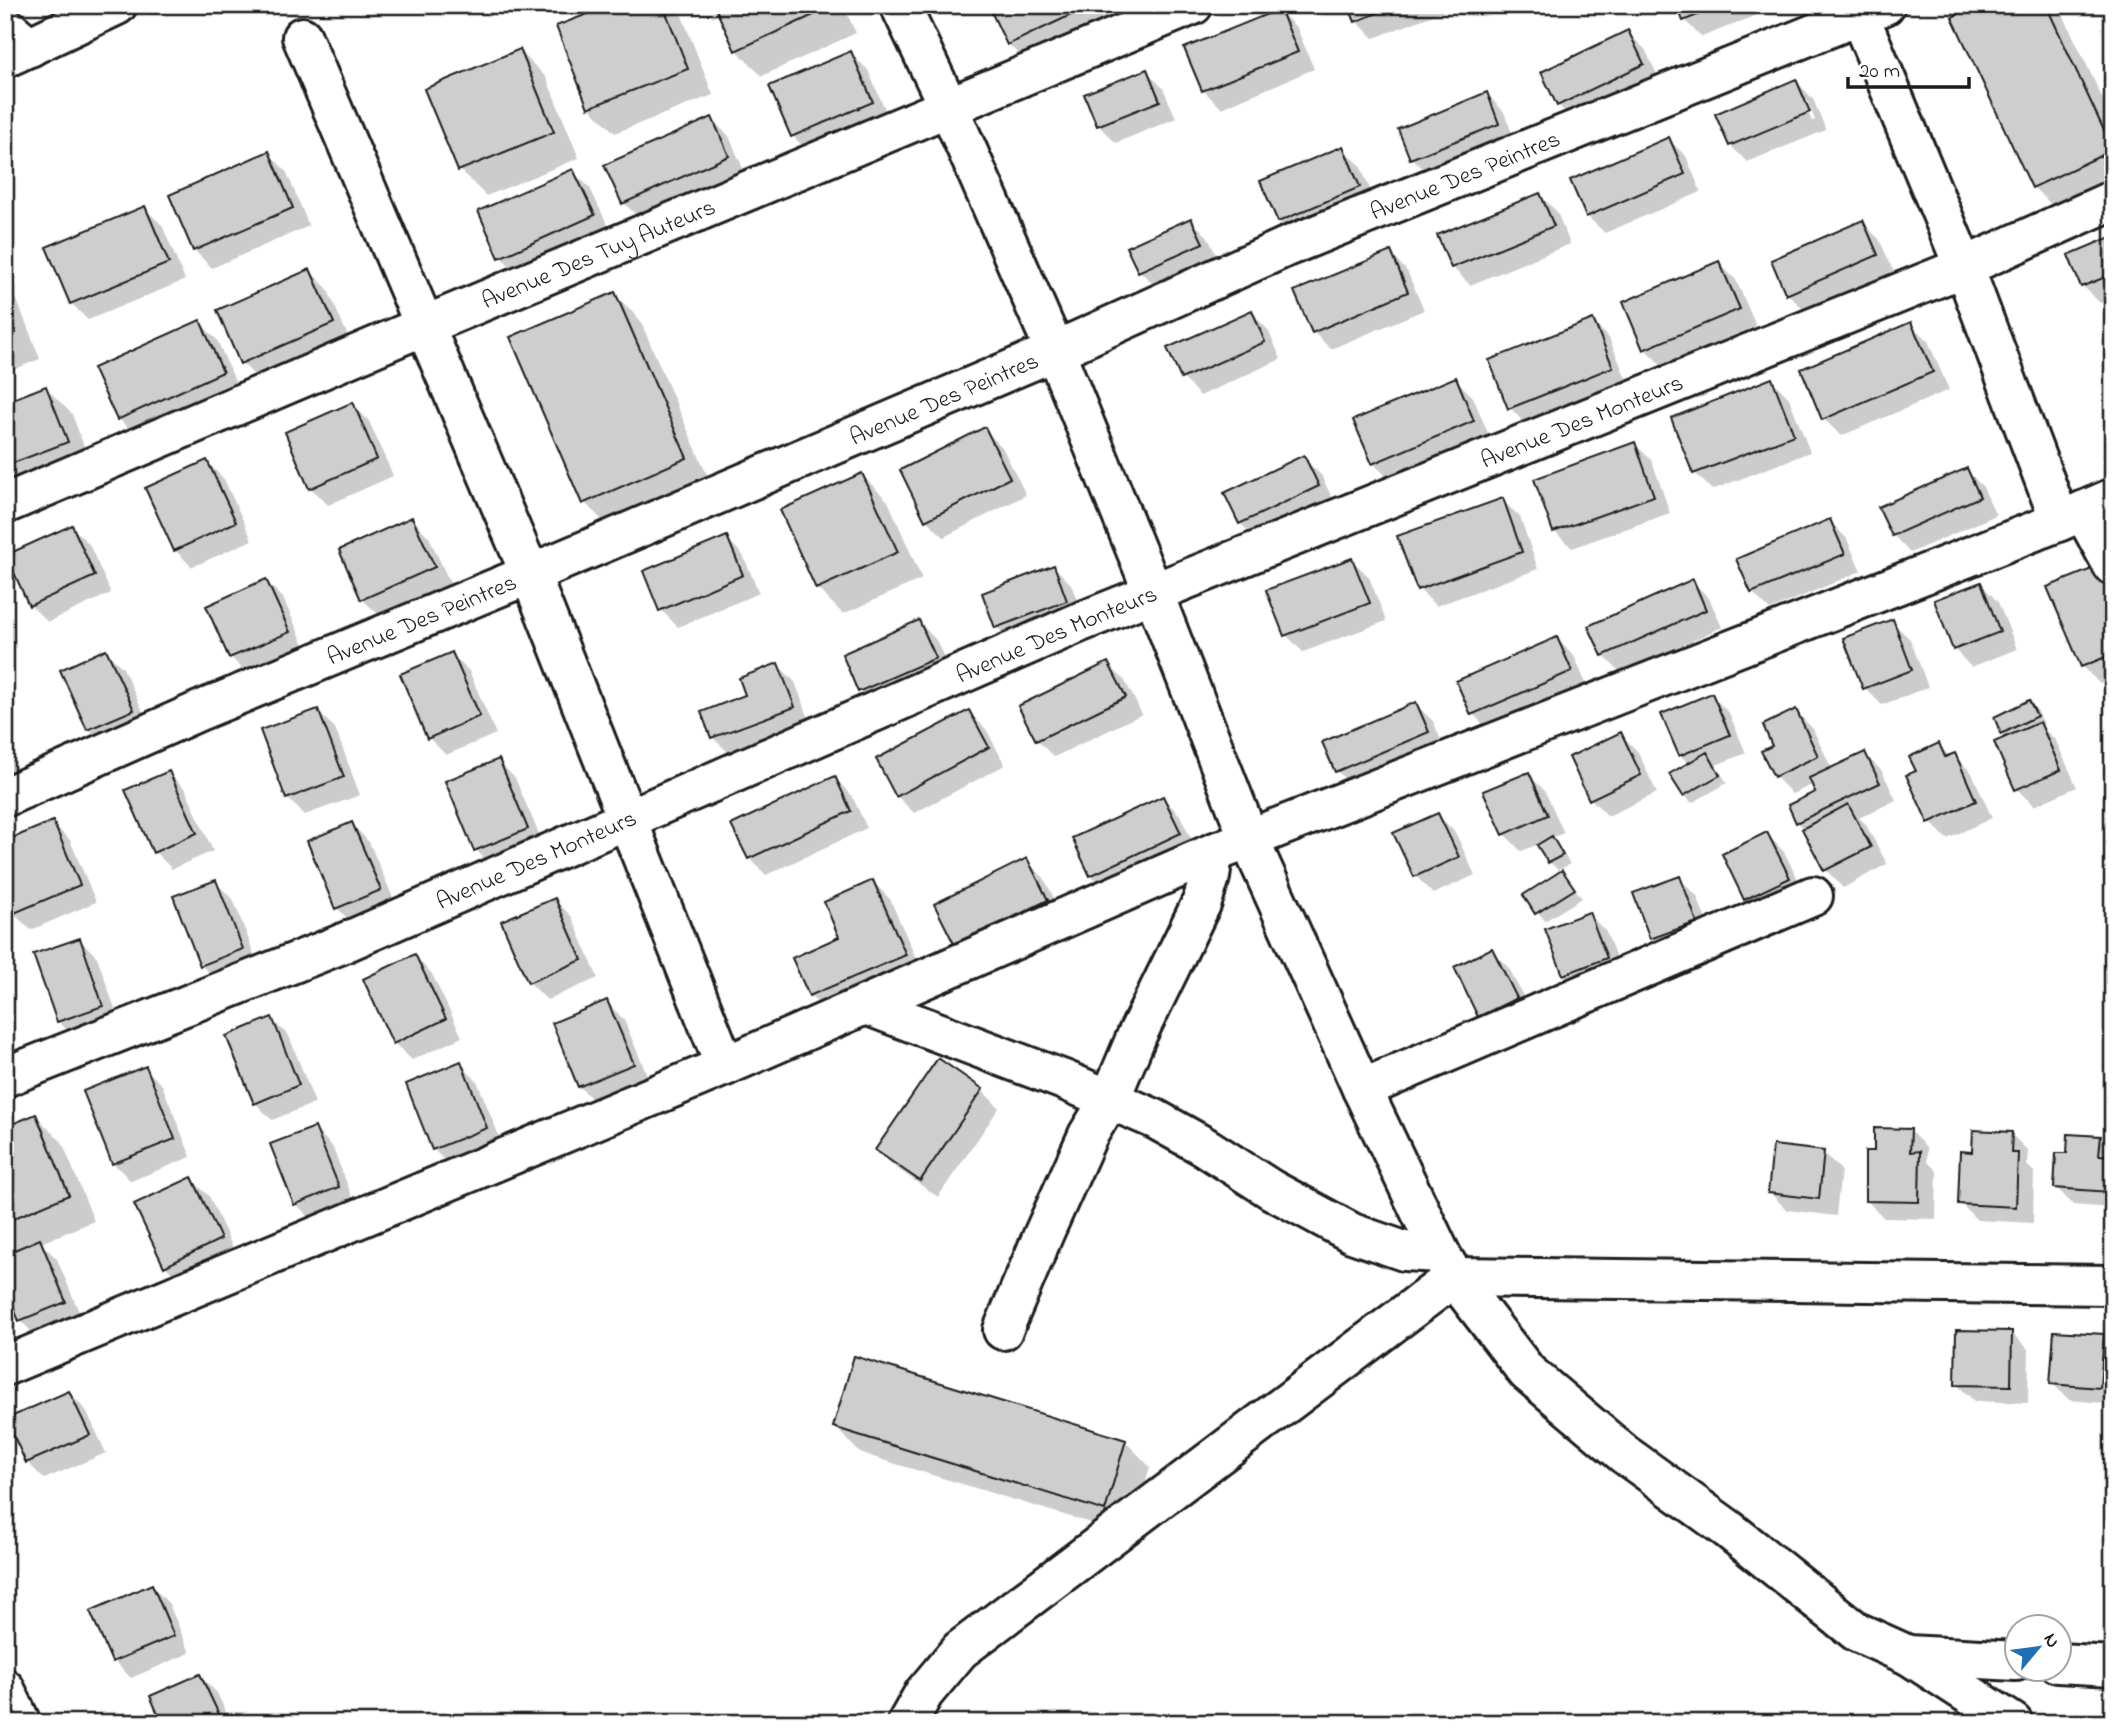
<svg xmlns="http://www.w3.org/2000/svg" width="2118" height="1728" font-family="'Indie Flower',sans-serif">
<rect width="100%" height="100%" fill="#fff"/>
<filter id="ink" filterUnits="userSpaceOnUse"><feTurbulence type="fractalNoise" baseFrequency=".0143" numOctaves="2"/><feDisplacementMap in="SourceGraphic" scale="14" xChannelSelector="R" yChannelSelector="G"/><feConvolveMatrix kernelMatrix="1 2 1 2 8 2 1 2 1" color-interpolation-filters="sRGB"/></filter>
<g filter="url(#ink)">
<!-- shadow -->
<path fill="#0003" fill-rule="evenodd" d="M616,5H671L682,16L713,95L615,133L589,107Z
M716,5H843L856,33L762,76L736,50Z
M990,5H1134L1136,10L1026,61L1008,44Z
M1350,5H1453L1454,7L1374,38L1356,21Z
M1679,5H1782L1702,37L1684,20Z
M1981,5L2059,6L2113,121V188L2059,212L2033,187Z
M1279,11L1297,28L1314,69L1221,108L1203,90L1187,49Z
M1627,32L1645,49L1660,81L1576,122L1558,105Z
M520,51L546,77L579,158L486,196L460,170L426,90Z
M850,53L868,70L889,119L810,154L793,136L771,87Z
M1146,71L1163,88L1176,118L1116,143L1098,125Z
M1796,81L1813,99L1826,130L1747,162L1730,145ZM1803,100H1807L1815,120L1812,121Z
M1487,94L1504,112L1515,141L1429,175L1412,158Z
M711,119L729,136L745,173L641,220L624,203Z
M1668,139L1686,156L1701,192L1605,233L1587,216Z
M1342,148L1360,165L1376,204L1297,238L1279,221Z
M268,153L286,171L309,226L212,268L194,250Z
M572,171L590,188L611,232L518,274L501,257Z
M1540,195L1557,212L1570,244L1470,285L1452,267Z
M144,208L162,225L185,280L88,320L71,303Z
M1191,220L1208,237L1219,261L1157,288L1140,271Z
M1862,222L1879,239L1894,272L1805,311L1788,294Z
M2113,238V298L2100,303L2083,286Z
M1390,253L1407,271L1424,310L1331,349L1313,332Z
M1719,263L1736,280L1756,326L1662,366L1645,349Z
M310,271L327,288L350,341L259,380L242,363Z
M5,288L17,300L40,359L5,373Z
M615,294L640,320L711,484L610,528L584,502Z
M1251,312L1268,330L1281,359L1200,396L1183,378L1170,349Z
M1592,321L1609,338L1629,385L1527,425L1510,408Z
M200,323L217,340L239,390L136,436L119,419Z
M1910,324L1928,341L1949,390L1841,436L1824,419Z
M1455,379L1473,397L1490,438L1390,480L1373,463Z
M1772,380L1789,398L1810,452L1712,490L1695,473Z
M46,388L72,414L92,468L5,501V403Z
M352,404L369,421L393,476L328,505L311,488Z
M984,430L1002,447L1026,495L944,537L926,520Z
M1635,444L1652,461L1670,513L1572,548L1554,531Z
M1303,458L1321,475L1335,504L1257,540L1240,523Z
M207,462L224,479L252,540L192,567L175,550Z
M1966,470L1983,487L1996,515L1910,553L1893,535Z
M862,475L888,501L922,579L843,614L817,588Z
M1502,500L1520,517L1538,569L1436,606L1419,589Z
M412,519L429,537L451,585L380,616L362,599Z
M1830,521L1847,539L1861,571L1770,610L1752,592Z
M72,527L89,544L111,593L48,622L30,605Z
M726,538L743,555L759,593L678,627L661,610Z
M1352,560L1369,577L1386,621L1303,652L1286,635Z
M1054,567L1071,584L1084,619L1014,644L997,627Z
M266,581L283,598L306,649L248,675L231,657L209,606Z
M1692,581L1709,598L1722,627L1621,673L1603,655Z
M2113,582V678L2100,684L2082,666L2049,588Z
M1981,584L1998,602L2017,649L1971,667L1954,649Z
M919,622L936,640L952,675L877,708L860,691Z
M1892,622L1910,639L1928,687L1882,705L1865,688Z
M1557,639L1574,656L1588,688L1490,731L1473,714Z
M105,651L123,668L150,727L106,747L89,729L62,671Z
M451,654L469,671L496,734L446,755L429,738Z
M1108,664L1125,681L1142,714L1054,757L1037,740Z
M778,665L795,682L811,724L730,754L712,737L747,696Z
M1711,695L1729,713L1746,753L1716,765L1727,783L1692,803L1684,795L1689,764L1680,755Z
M2029,702L2037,710L2044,724L2041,726L2056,741L2077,787L2034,806L2017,789L2008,738L2002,733Z
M1415,704L1433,721L1445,749L1354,788L1337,771Z
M317,711L335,728L360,795L305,815L287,798Z
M1796,711L1813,729L1832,769L1864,754L1882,771L1896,800L1859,818L1865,823L1887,864L1843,888L1826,870L1805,829L1797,822L1818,793L1814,784L1792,794L1775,776L1774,747Z
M968,712L986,729L1005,765L914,813L897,796Z
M1621,734L1638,752L1657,793L1608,816L1591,799Z
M5,743L21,780L5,787Z
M1939,745L1950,757L1954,755L1972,773L1992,818L1947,839L1930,822L1918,772Z
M498,761L515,778L544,846L493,867L476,850Z
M169,773L186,790L213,851L172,869L155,852Z
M1528,774L1545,791L1564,833L1551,838L1559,847L1570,864L1558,870L1550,862L1539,844L1521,851L1504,834Z
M835,778L852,796L867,828L766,875L749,858Z
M1163,798L1180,815L1197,851L1109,892L1091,875Z
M1438,815L1455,832L1475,875L1433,894L1416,876Z
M52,823L70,840L96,902L31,930L13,913Z
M352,824L369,842L397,907L354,925L337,908Z
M1767,834L1784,852L1806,895L1763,916L1745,899Z
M1026,860L1044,878L1064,918L956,945Z
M1562,872L1582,898L1545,921L1525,895Z
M1679,878L1697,896L1713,939L1669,955L1652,938Z
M215,882L233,899L259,967L219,982L201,965Z
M873,882L890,899L922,972L828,1013L810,995L795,959L842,938Z
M555,900L572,917L598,978L547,1000L529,982L503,922Z
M1589,914L1606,932L1623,975L1582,991L1564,974Z
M80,940L97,957L120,1023L76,1039L58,1021Z
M1492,951L1509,968L1533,1016L1497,1034L1479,1016L1456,968Z
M414,956L432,974L462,1037L412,1060L394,1043Z
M607,1002L624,1020L650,1082L596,1103L579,1086Z
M271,1019L289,1036L315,1103L272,1120L255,1103Z
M460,1064L477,1081L503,1146L450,1166L433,1149Z
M145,1068L162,1085L191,1157L131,1181L113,1163Z
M982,1090L999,1108L938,1197L895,1167L877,1150Z
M36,1116L62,1142L94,1221L41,1243L57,1259L82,1319L37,1337L20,1320L8,1254L5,1251V1129Z
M315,1129L332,1146L355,1204L313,1221L296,1204Z
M1910,1131L1927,1148V1161L1937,1171L1936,1219L1884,1218L1867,1201L1875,1152Z
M2011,1134L2028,1151L2027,1165L2034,1172L2033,1223L1977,1220L1960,1203L1974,1154Z
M2100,1138L2113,1151V1208L2073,1205L2056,1187L2068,1155Z
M1824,1153L1841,1170L1836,1216L1787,1210L1769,1192Z
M191,1179L209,1196L237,1257L183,1283L165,1266Z
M2012,1333L2029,1350L2028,1403L1974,1401L1956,1384Z
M2103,1336L2113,1346V1404L2069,1400L2052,1383Z
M69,1393L86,1410L106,1453L44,1479L27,1462Z
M835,1427L1125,1441L1150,1467L1130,1535L860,1453Z
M152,1586L169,1604L190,1653L131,1678L114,1661Z
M200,1676L217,1693L231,1723H164Z"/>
<!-- building -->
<path fill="#cecece" stroke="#1c1c1c" stroke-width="2" d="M611,5H663L688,69L588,108L556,26Z
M714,5H830L831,7L735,51Z
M988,5H1092L1007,45Z
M1348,5H1397L1355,22Z
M1677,5H1722L1683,21Z
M1977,5H2046L2113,150L2032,188L1952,17Z
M1280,9L1298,52L1202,91L1184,48Z
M1628,30L1644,64L1557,106L1541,72Z
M520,49L554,132L458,171L424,89Z
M851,51L873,102L791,137L769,86Z
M1147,69L1160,101L1097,126L1084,94Z
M1796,79L1810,112L1729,146L1715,114Z
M1487,92L1499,124L1410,159L1398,129Z
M712,117L729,156L622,204L604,165Z
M1669,137L1685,174L1586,217L1570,180Z
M1343,146L1360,187L1278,222L1260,181Z
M269,151L293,208L193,251L169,195Z
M573,169L595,215L499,258L478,211Z
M1540,193L1554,226L1451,268L1437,235Z
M145,206L169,263L70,304L46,247Z
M1191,218L1203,243L1138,272L1126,247Z
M1863,220L1878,255L1786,295L1771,260Z
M2113,236V274L2081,287L2068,255Z
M1391,251L1408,292L1312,333L1294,291Z
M1719,261L1740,309L1643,350L1623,302Z
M310,269L334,323L240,364L217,310Z
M615,292L687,458L582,504L510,337Z
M5,307L16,333L5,337Z
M1252,310L1265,342L1181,379L1167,348Z
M1593,319L1613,367L1508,409L1489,360Z
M200,320L223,372L117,420L93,368Z
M1911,322L1933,372L1822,420L1801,369Z
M1456,377L1474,421L1372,464L1353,420Z
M1772,378L1794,435L1693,474L1671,418Z
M46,386L68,442L5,466V402Z
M353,402L377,459L309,489L285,432Z
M985,427L1010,478L925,521L900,470Z
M1635,442L1654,496L1553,532L1534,479Z
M1304,455L1319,486L1239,524L1224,493Z
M207,460L236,522L174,551L145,488Z
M1967,468L1980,497L1892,536L1878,507Z
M862,473L898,552L816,589L780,510Z
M1503,498L1522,552L1417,590L1397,536Z
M412,517L435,567L361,600L339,550Z
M1830,519L1845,554L1751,593L1736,559Z
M72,525L95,576L29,606L6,555Z
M727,536L743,575L659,611L643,571Z
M1352,558L1370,603L1284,636L1266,590Z
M1054,565L1067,601L995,628L982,593Z
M2099,566L2113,599V654L2081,667L2047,587Z
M266,579L290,632L229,658L206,606Z
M1693,579L1706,610L1602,656L1588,626Z
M1981,582L2000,632L1953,650L1934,600Z
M1893,619L1912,670L1863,689L1843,638Z
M919,620L936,658L858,692L842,654Z
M1557,637L1572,671L1471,715L1456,681Z
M106,649L134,710L87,730L60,670Z
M452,652L480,716L427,739L400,674Z
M1108,662L1126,697L1036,741L1018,706Z
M778,663L795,707L711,738L701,712L745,695L739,678Z
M1712,693L1730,735L1679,756L1661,714Z
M2029,700L2037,716L2001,734L1994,717Z
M1416,702L1429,732L1335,772L1322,742Z
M318,709L344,777L286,799L260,730Z
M1796,709L1818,756L1774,777L1761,751L1772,746L1763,725Z
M969,710L989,747L896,797L876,759Z
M2040,722L2061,770L2015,790L1994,742Z
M1621,732L1641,775L1589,800L1569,757Z
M1939,743L1945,757L1955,753L1976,801L1928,823L1906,775L1916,771L1909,757Z
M1707,752L1720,775L1683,796L1669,774Z
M1865,752L1880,783L1796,823L1788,805L1815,792L1809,778Z
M499,759L528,829L474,851L445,781Z
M169,771L197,833L153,853L125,790Z
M1529,772L1548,815L1503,835L1483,791Z
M835,776L851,811L748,859L731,825Z
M1163,796L1181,833L1090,876L1072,838Z
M1848,804L1871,847L1824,871L1802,829Z
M1438,813L1459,857L1414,877L1393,833Z
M53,821L80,885L12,914L5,898V841Z
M352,822L381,890L335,909L307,841Z
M1767,832L1790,878L1744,900L1722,854Z
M1552,836L1563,855L1548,863L1537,845Z
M1027,858L1048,900L955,946L934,904Z
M1562,870L1575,889L1535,914L1523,895Z
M1680,876L1697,922L1650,939L1633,893Z
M216,880L243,949L200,966L173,896Z
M873,880L906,955L809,996L792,958L839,937L824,902Z
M555,898L582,960L528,983L501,921Z
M1589,912L1607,958L1563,975L1545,929Z
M80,938L103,1006L57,1022L33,954Z
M1492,948L1517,998L1478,1017L1454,967Z
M415,954L446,1019L393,1044L363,979Z
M607,1000L634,1064L578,1087L552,1023Z
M272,1017L299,1085L254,1104L226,1036Z
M938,1058L983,1089L920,1181L875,1150Z
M461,1061L487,1128L432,1150L406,1084Z
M146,1066L175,1139L112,1164L83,1091Z
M36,1114L69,1195L5,1222V1127Z
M315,1127L339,1187L294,1205L270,1144Z
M1874,1128L1911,1129L1910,1152L1920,1151L1919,1202L1865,1201V1151H1874Z
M1973,1130L2012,1132L2011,1153H2018L2016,1207L1958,1204L1960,1151L1972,1152Z
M2068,1134L2101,1136L2099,1155L2113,1156L2110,1192L2054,1188L2056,1153H2067Z
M1773,1145L1824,1151L1819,1199L1768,1193Z
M192,1177L221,1239L164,1267L134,1204Z
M40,1239L66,1302L19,1321L5,1288V1254Z
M1956,1330L2012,1331L2011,1386L1955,1385Z
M2054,1331L2104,1334L2100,1388L2050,1384Z
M854,1356L1126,1440L1105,1511L833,1427Z
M69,1391L90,1435L26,1463L6,1419Z
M152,1584L174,1636L112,1662L90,1611Z
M200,1674L223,1723H162L150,1696Z"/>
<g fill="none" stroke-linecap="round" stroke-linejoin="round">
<defs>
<g id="street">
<path d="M900,5L948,106L1055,351L1153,592L1249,839L1362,1089L1440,1253L1454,1277L1527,1372L1624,1454L1728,1529L1857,1632L1908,1655L2016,1661"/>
<path d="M1855,5L1964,267L2060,521"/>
<path d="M5,26L30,47"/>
<path d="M302,37L530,574L725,1066"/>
<path id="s1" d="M5,504L426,325L1193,5"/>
<path d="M2083,511L2113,566"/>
<path id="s2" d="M5,797L199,711L530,574L1055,351L1286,247L1885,5"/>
<path d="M866,1005L1064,1080L1155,1119L1205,1147L1272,1190L1352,1233L1404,1251L1440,1253"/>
<path id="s3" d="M5,1077L339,945L1078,623L1964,267L2113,200"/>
<path d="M1362,1089L1813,896"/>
<path d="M1003,1330L1044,1233L1088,1135L1110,1099L1137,1035L1202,902L1210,877L1213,853"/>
<path d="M5,1366L725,1066L1213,853L2060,521L2113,498"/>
<path d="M1910,1656L2013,1723"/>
<path d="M2058,1663L2113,1666"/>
<path d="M5,1689L21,1723"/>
<path d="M907,1723L924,1693L960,1650L1454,1277L2113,1285"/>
</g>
<path id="secondary" d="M5,58L117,5"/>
</defs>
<!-- street casing -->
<use href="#street" stroke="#1c1c1c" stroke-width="44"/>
<!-- secondary casing -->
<use href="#secondary" stroke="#1c1c1c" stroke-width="44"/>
<!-- street -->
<use href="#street" stroke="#fff" stroke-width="38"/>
<!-- secondary -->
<use href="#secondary" stroke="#fff" stroke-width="38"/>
</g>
</g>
<g text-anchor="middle" stroke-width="6" stroke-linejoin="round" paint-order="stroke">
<!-- street labels -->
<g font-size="24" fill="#1c1c1c" stroke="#fff">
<text dy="8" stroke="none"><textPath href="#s2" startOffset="1587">Avenue Des Peintres</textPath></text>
<text dy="8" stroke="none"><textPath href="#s1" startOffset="644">Avenue Des Tuy Auteurs</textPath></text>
<text dy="8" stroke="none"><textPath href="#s2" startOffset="1020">Avenue Des Peintres</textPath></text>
<text dy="8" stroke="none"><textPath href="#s3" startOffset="1708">Avenue Des Monteurs</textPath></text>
<text dy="8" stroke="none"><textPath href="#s2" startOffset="453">Avenue Des Peintres</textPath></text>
<text dy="8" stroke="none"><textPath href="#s3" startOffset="1141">Avenue Des Monteurs</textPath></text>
<text dy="8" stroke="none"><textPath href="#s3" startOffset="574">Avenue Des Monteurs</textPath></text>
</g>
</g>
<!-- margin -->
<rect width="2118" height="1728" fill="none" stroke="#fff" stroke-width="28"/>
<rect x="14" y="14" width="2090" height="1700" fill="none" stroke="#1c1c1c" stroke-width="2.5" filter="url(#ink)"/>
<!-- north arrow -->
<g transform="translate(2038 1648) rotate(61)"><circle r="33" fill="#ffffff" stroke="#a4a4a4" stroke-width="2"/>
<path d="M0-5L12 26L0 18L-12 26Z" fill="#1f6fb2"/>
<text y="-10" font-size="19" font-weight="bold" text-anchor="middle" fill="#1c1c1c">N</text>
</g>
<!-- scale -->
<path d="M1848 77v10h121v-10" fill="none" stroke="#1c1c1c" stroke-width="3.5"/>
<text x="1859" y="77" font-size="21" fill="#1c1c1c" stroke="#ffffff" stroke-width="5" paint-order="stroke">20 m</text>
</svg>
